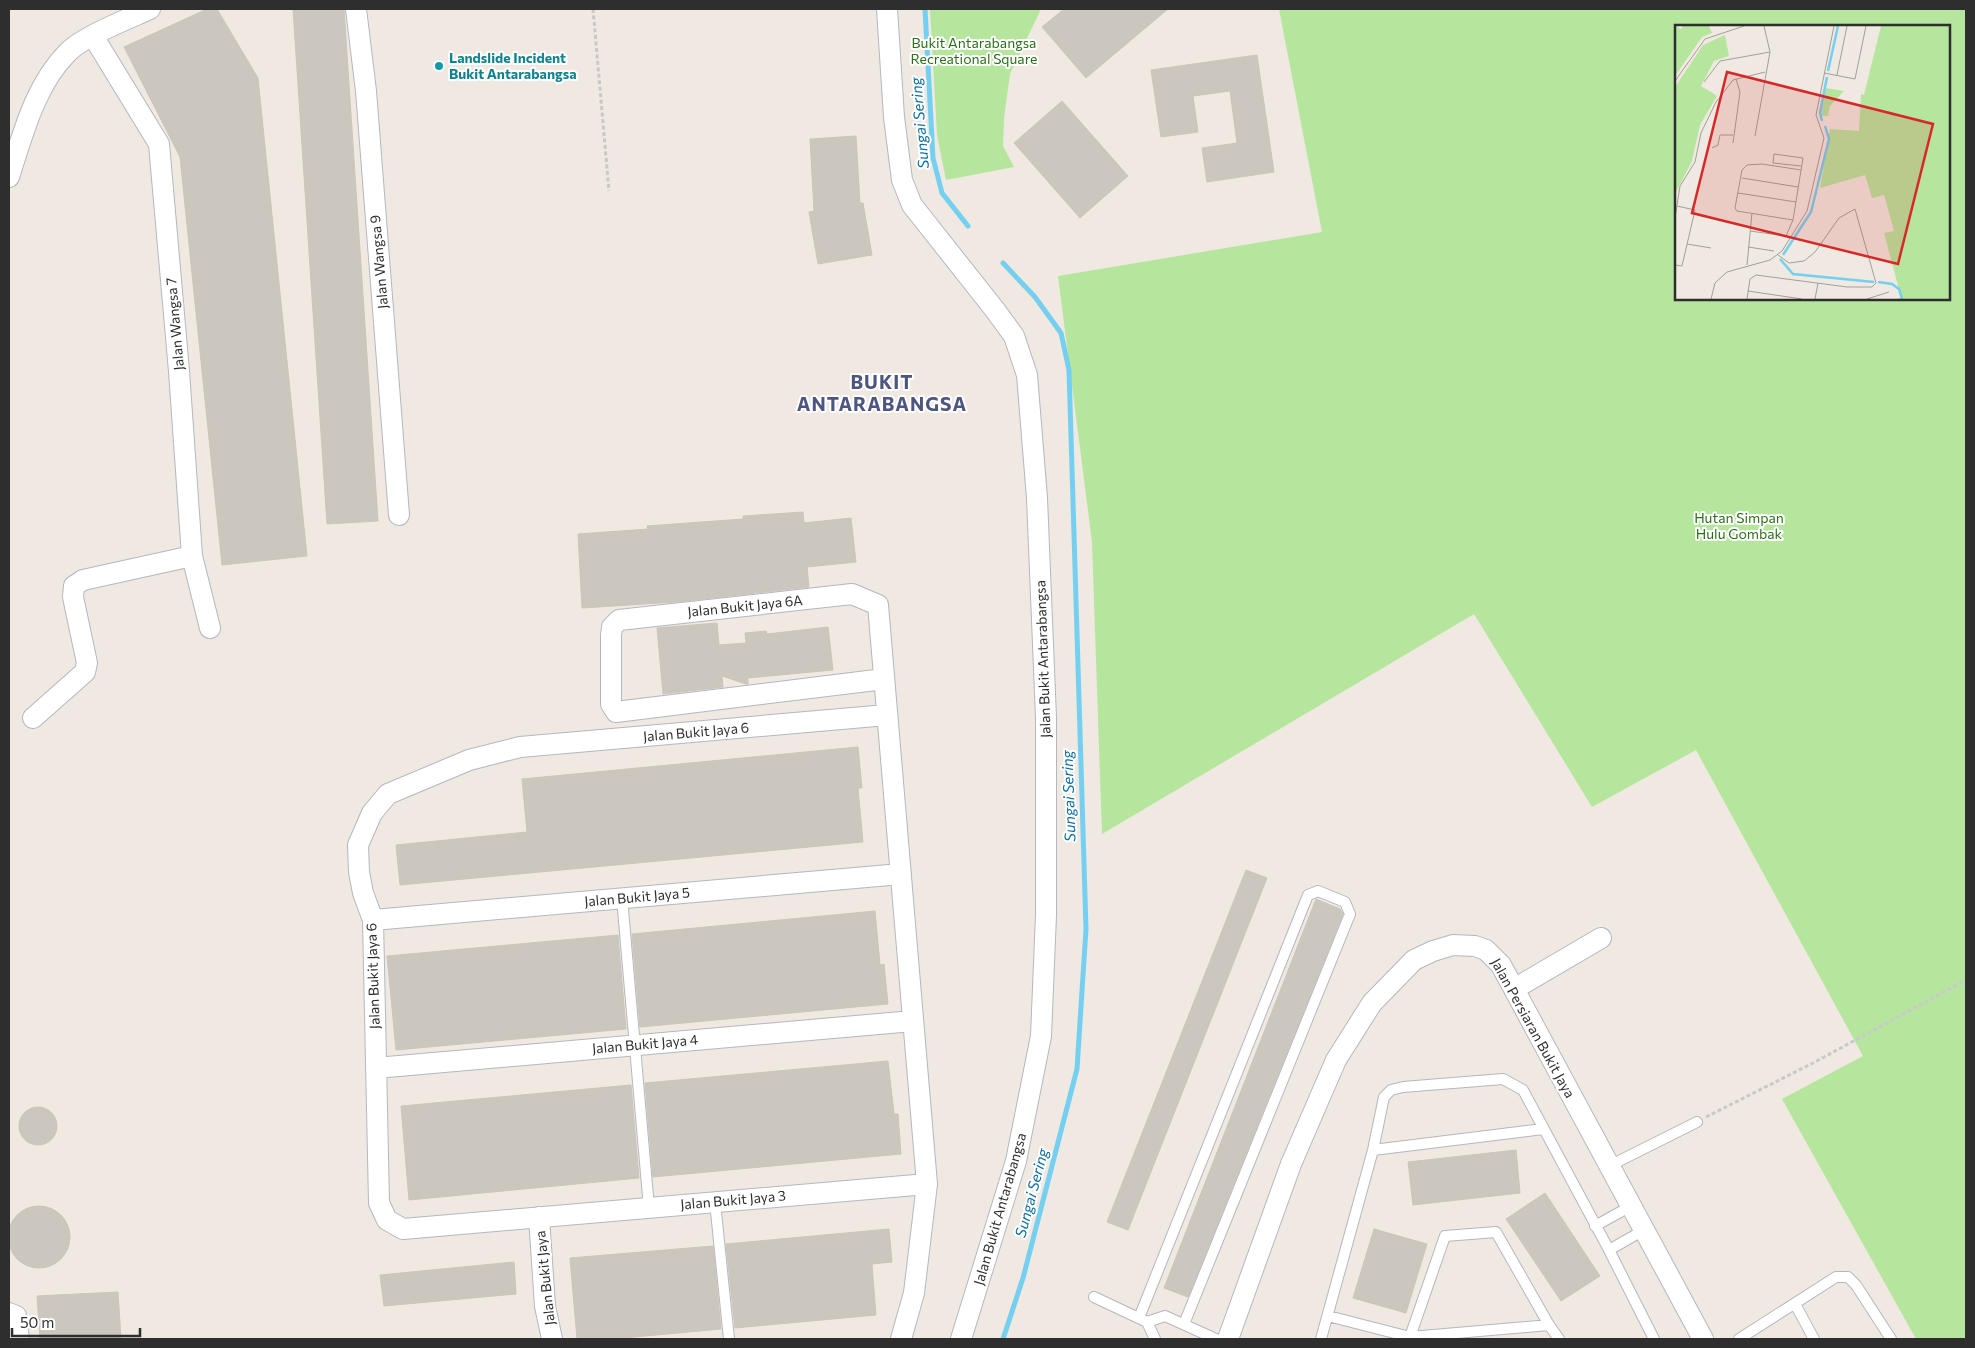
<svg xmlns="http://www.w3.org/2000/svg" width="1975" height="1348" font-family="Commissioner,sans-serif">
<rect width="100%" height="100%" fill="#efe9e1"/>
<!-- green -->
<path fill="#b6e59e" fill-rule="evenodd" d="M930,9H1041L1010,74L1004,118L1003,146L1014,167L946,180L937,135Z
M1279,9H1966V1339H1916L1782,1099L1863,1056L1696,750L1592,807L1474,614L1102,834L1092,542L1058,276L1322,232ZM1676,26H1949V299H1676Z"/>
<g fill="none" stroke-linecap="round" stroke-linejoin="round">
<!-- stream -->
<path stroke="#75cff0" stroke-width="5" d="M925,9L933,158L942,193L968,226
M1003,1339L1023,1278L1077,1069L1086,929L1069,370L1061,333L1035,297L1003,263"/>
</g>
<!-- building -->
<path fill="#cbc7bf" stroke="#cbc5ba" d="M207,9H217L258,78L307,556L222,565L180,157L124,47Z
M293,9H344L378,521L327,524Z
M1064,9H1168L1086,78L1042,27Z
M1257,55L1274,172L1207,182L1202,148L1237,143L1230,91L1193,96L1198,132L1161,137L1151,70Z
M1062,101L1128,176L1080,218L1014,143Z
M856,136L860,203H863L872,255L818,264L809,212L814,211L810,139Z
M803,512L804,523L851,518L856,562L807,567L809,587L676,602L582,608L578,534L648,529L647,526L743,519V516Z
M717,623L719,645L746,643L745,633L766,631L767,634L828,627L833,670L748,678V684H746L722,676L723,687L663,694L657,628Z
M858,747L862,788H858L863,842L400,885L396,845L527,832L522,779Z
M1246,870L1267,878L1128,1230L1107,1222Z
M1316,899L1340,909L1343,914L1188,1297L1164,1288Z
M875,911L880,965L884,964L888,1004L640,1027L632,934Z
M618,935L626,1029L396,1050L387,956Z
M888,1061L894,1114H898L901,1154L653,1177L645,1083Z
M631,1085L639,1178L409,1200L401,1106Z
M19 1126a19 19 0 1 1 38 0a19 19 0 1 1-38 0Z
M1516,1150L1520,1193L1413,1205L1408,1162Z
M1545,1193L1600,1276L1561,1301L1506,1219Z
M8 1237a31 31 0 1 1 62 0a31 31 0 1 1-62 0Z
M889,1229L892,1262L872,1264L876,1315L735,1328L726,1244Z
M1374,1229L1427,1244L1406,1313L1353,1298Z
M713,1246L721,1329L613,1339H577L570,1258Z
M514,1262L516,1294L384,1306L380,1275Z
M118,1292L121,1339H40L37,1296Z"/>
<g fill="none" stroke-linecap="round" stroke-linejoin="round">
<defs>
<path id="service" d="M622,898L649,1208
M1373,1150L1543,1129
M1609,1166L1697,1122
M715,1202L729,1339
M1595,1226L1631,1206
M1609,1250L1644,1230
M1094,1297L1147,1322L1155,1339
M1795,1304L1814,1339
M1328,1316L1410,1337L1549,1325
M1139,1318L1308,895L1318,891L1345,902L1350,914L1184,1324
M1147,1322L1165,1316L1216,1339
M1410,1337L1445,1236L1496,1232L1549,1325L1559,1339
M1321,1339L1373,1150L1384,1097L1391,1090L1403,1087L1503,1079L1523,1090L1609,1250L1654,1339
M1739,1339L1836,1277H1848L1856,1285L1891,1339"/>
<path id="minor" d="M356,9L366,91L399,515
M887,9L894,117L902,180L912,205L995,310L1014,336L1027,375L1037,498L1046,718V915L1041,1036L1016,1161L961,1339
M93,36L159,144L179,371L192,556L210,628
M9,177C23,134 35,85 68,52C84,36 128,19 150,9
M884,679L616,712L611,704V635L612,627L619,620L852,594L878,605L927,1184L914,1293L901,1339
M887,715L520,747L469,760L388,794L372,813L358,845L359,872L363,893L373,920L379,1203L387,1220L403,1229L927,1184
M33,718L85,672L87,663L73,597L74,586L83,580L192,556
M373,920L901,874
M1514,989L1601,938
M376,1068L913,1021
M539,1217L545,1306L552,1339
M9,1313L16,1316L19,1339
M1228,1339L1291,1164L1336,1060L1372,1003L1414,960L1433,951L1453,945L1475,946L1486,950L1501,965L1703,1339"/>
</defs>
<!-- service casing -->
<use href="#service" stroke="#b4b7c1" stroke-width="12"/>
<!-- minor casing -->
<use href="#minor" stroke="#b4b7c1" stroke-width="22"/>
<!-- path -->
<path stroke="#c9c9c9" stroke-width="3" stroke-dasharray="4 2.5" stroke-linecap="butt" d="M593,9L609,191
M1706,1117L1813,1063L1966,980"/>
<!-- service -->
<use href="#service" stroke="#fff" stroke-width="10"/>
<!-- minor -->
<use href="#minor" stroke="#fff" stroke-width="20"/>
</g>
<!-- markers -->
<circle fill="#0f9aa8" stroke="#fff" stroke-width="2" cx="439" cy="66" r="5"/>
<g text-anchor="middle" stroke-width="4" stroke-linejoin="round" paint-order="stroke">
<!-- park labels -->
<g font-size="14" fill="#2c6e1b" stroke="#fff">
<text x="974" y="48">Bukit Antarabangsa<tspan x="974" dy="16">Recreational Square</tspan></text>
<text x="1739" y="523">Hutan Simpan<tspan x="1739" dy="16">Hulu Gombak</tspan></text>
</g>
<!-- culture labels -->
<g font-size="14" font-weight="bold" fill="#0d838f" stroke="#fff" text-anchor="start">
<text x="449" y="63">Landslide Incident<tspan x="449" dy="16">Bukit Antarabangsa</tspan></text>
</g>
<!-- street labels -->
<g font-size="14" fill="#2e2e2e" stroke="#fff">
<text transform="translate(379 262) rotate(-95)" y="5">Jalan Wangsa 9</text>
<text transform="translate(175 324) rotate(-95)" y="5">Jalan Wangsa 7</text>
<text transform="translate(745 606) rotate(-6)" y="5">Jalan Bukit Jaya 6A</text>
<text transform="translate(1043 659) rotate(-92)" y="5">Jalan Bukit Antarabangsa</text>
<text transform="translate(696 732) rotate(-5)" y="5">Jalan Bukit Jaya 6</text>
<text transform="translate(637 897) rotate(-5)" y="5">Jalan Bukit Jaya 5</text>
<text transform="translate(373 976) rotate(-92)" y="5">Jalan Bukit Jaya 6</text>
<text transform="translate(1533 1028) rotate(61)" y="5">Jalan Persiaran Bukit Jaya</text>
<text transform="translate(645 1044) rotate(-5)" y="5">Jalan Bukit Jaya 4</text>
<text transform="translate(733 1200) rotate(-5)" y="5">Jalan Bukit Jaya 3</text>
<text transform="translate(1000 1209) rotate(-74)" y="5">Jalan Bukit Antarabangsa</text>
<text transform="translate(545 1278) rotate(-96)" y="5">Jalan Bukit Jaya</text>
</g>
<!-- water labels -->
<g font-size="15" font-style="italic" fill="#0d6fa3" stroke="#fff">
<text transform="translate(920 123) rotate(-95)" y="5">Sungai Sering</text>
<text transform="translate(1069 796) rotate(-92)" y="5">Sungai Sering</text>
<text transform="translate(1032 1193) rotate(-75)" y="5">Sungai Sering</text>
</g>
<!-- district labels -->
<g font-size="19" font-weight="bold" letter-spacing="1" fill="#4d5680" stroke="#fff">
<text x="882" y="389">BUKIT<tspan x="882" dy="22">ANTARABANGSA</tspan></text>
</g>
</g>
<!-- overview -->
<g transform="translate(1675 25)">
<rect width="275" height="275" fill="#efe9e1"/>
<path d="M0,1L6,4L8,1H34L37,8L27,12L0,51ZM206,1H275V274H222L226,272L209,208L219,206L209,170L197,173L190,150L145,163L155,104L184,106L186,69L189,70ZM50,10L54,31L39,36L26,61L42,71L25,100L17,136L0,169V62L28,20ZM151,63L169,66L155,81L153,91H146Z" fill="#b6e59e"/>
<path fill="none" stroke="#75cff0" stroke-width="2.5" d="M153,46L163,1M147,96L145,88L152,52M108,230L136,187L154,114L150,101M105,234L118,249L199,257M203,257L217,259L224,264L227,274"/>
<path fill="none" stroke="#a29e99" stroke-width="1" d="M149,48L180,54L191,1M162,50L172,1M0,56L30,14L69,1M29,57L45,36L95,27M80,111L95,27L89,1M58,118L65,67L61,54M37,123L43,120L45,110H58M67,153L123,162M63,168L121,177M0,193L5,161L20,137L26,108L41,77L58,55L90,47M118,195L62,186L60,183L67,145L72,140L87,139L126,145M75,206L111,211L118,195L128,133L99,129L98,138L126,141M12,219L36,223M73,222L99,226M0,240L7,241L20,185L2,181M72,240L77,188M73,266L127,274M36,274L40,258L52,247L95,235L107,226L132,186L149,113L141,90L159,1M72,274L75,254L81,250L172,262H197L201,258L180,184L164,193L140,227L129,236L114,238L103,230M140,274L143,258M192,274L214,267"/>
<path fill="#d62828" fill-opacity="0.15" stroke="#d62828" stroke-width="2.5" d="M52,47L258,99L223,239L17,188Z"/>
<rect width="275" height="275" fill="none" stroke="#2e2e2e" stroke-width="2.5"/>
</g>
<!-- border -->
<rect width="1975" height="1348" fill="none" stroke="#2e2e2e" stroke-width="20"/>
<!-- scale -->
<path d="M12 1328v8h128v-8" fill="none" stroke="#2e2e2e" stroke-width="2.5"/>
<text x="20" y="1328" font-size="15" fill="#2e2e2e" stroke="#ffffff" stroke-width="4" paint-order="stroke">50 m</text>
</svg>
